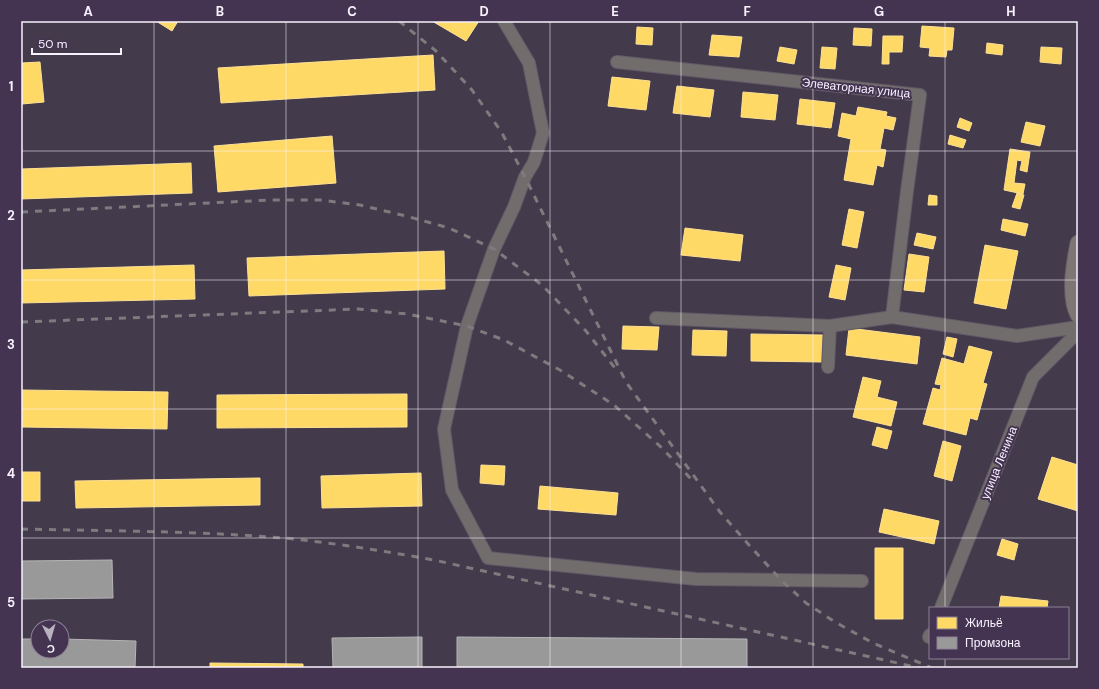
<svg xmlns="http://www.w3.org/2000/svg" width="1099" height="689" font-family="'DM Sans',sans-serif">
<rect width="100%" height="100%" fill="#433a4b"/>
<!-- homes -->
<path fill="#ffd966" stroke="#fde093" d="M156,21H178L172,31Z
M432,21H479L466,41Z
M922,26L954,28L952,50H947L946,57L929,56L930,48L920,47Z
M637,27L653,28L652,45L636,44Z
M854,28L872,29L871,46L853,45Z
M712,35L742,37L739,57L709,55Z
M883,36H903L902,52H889V64H882Z
M987,43L1003,45L1002,55L986,53Z
M780,47L797,50L794,64L777,61Z
M822,47L837,48L835,69L820,68Z
M1041,47L1062,48L1061,64L1040,62Z
M433,55L435,90L221,103L218,68Z
M40,62L44,102L22,104L21,63Z
M612,77L650,81L646,110L608,106Z
M677,86L714,90L710,117L673,113Z
M743,92L778,95L775,120L741,117Z
M800,99L835,103L831,128L797,124Z
M858,107L887,112L886,116L896,118L893,130L884,128L880,149L886,150L883,167L877,165L873,185L844,180L851,139L838,136L842,113L856,116Z
M960,118L972,123L969,131L957,127Z
M1026,122L1045,126L1040,146L1021,142Z
M950,135L966,140L963,148L948,144Z
M332,136L336,183L218,192L214,146Z
M1010,149L1030,152L1027,172L1020,170L1022,161L1017,160L1014,183L1025,184L1023,194L1004,190Z
M191,163L192,193L21,199V169Z
M1017,193L1024,195L1020,209L1012,207Z
M929,195L937,196V205H928Z
M849,209L864,212L857,248L842,245Z
M1003,219L1028,224L1025,236L1001,230Z
M685,228L743,235L740,261L681,255Z
M917,233L936,237L933,249L914,245Z
M985,245L1018,251L1006,309L974,303Z
M444,251L445,289L249,296L247,258Z
M909,254L929,257L924,292L904,290Z
M194,265L195,299L21,303V270Z
M836,265L851,268L845,300L829,297Z
M623,326L659,327L657,350L622,349Z
M849,328L920,337L917,364L846,355Z
M693,330L727,331L726,356L692,355Z
M751,334L823,335L822,362L751,361Z
M947,337L957,339L953,357L943,354Z
M969,346L992,352L983,383L987,384L977,420L970,418L966,435L923,424L933,388L940,390L941,385L935,384L942,358L964,364Z
M863,377L881,381L877,397L897,402L891,426L853,417Z
M21,390L168,392L167,429L21,427Z
M407,394V427L217,428V395Z
M877,427L892,431L887,449L872,445Z
M943,441L961,446L952,481L934,476Z
M1052,457L1078,465V511L1038,499Z
M481,465L505,466L504,485L480,483Z
M21,472H40V501H21Z
M421,473L422,506L322,508L321,476Z
M260,478V505L76,508L75,481Z
M540,486L618,493L616,515L538,509Z
M884,509L939,521L934,544L879,532Z
M1002,539L1018,544L1014,560L997,555Z
M875,548H903V619H875Z
M1001,596L1048,601L1047,608H999Z
M210,663L303,664V668H210Z"/>
<!-- industry -->
<path fill="#999" stroke="#b5b4b7" d="M112,560L113,598L21,599V561Z
M422,637V668H333L332,638Z
M457,637L747,639V668H457Z
M21,639H38V651H62V639L136,641L135,668H21Z"/>
<g fill="none" stroke-linecap="round" stroke-linejoin="round">
<defs>
<path id="minor" d="M504,21L529,63L543,133L534,162L525,177L514,207L494,249L467,326L444,429L452,490L488,558L696,579L862,581
M617,62L920,95L907,191L892,317
M656,318L830,326
M828,367L830,326L892,317L1017,336L1078,327
M941,608L1033,377L1078,332
M929,637L930,635"/>
<path id="major" d="M1078,243C1074,263 1068,296 1078,315"/>
</defs>
<!-- minor casing -->
<use href="#minor" stroke="#605966" stroke-width="14"/>
<!-- major casing -->
<use href="#major" stroke="#605966" stroke-width="17"/>
<!-- minor -->
<use href="#minor" stroke="#726d6d" stroke-width="12"/>
<!-- major -->
<use href="#major" stroke="#7d7674" stroke-width="15"/>
<!-- rail -->
<path stroke="#7f7a7e" stroke-width="3" stroke-dasharray="7 7" stroke-linecap="butt" d="M399,21L436,51L472,90L502,133L525,177L626,382L720,512L749,545L782,581L806,603L835,622L873,643L932,668
M21,212L271,200H320L360,205L406,216L449,228L494,249L542,285L586,331L615,368
M21,322L358,309L407,314L467,326L504,340L560,370L614,405L662,448L691,479
M21,529C109,531 197,531 284,538C334,543 384,551 434,560L920,668"/>
</g>
<!-- grid -->
<path fill="none" stroke="#f7f2fd" stroke-width="1" stroke-opacity="0.55" d="M154,21V668M286,21V668M418,21V668M550,21V668M681,21V668M813,21V668M945,21V608M21,151H1078M21,280H1078M21,409H1078M21,538H1078M945,658V668"/>
<g text-anchor="middle" stroke-width="4" stroke-linejoin="round" paint-order="stroke">
<!-- street labels -->
<g font-size="12" fill="#f7f2fd" stroke="#443451">
<text transform="translate(856 88) rotate(6)" y="4">Элеваторная улица</text>
<text transform="translate(999 463) rotate(-68)" y="4">улица Ленина</text>
</g>
</g>
<!-- border -->
<rect width="1099" height="689" fill="none" stroke="#443451" stroke-width="44"/>
<!-- legend -->
<rect x="929" y="607" width="140" height="52" fill="#443451" stroke="#8c8096"/>
<rect x="937" y="617" width="20" height="12" fill="#ffd966" stroke="#8c8096"/>
<text x="965" y="627" font-size="12" fill="#f7f2fd">Жильё</text>
<rect x="937" y="637" width="20" height="12" fill="#999999" stroke="#8c8096"/>
<text x="965" y="647" font-size="12" fill="#f7f2fd">Промзона</text>
<!-- north arrow -->
<g transform="translate(50 639) rotate(175)"><circle r="19" fill="#443451" stroke="#8c8096"/>
<path d="M0-3L7 15L0 10L-7 15Z" fill="#b8b2bf"/>
<text y="-6" font-size="11" font-weight="bold" text-anchor="middle" fill="#f7f2fd">С</text>
</g>
<!-- scale -->
<path d="M32 48v6h89v-6" fill="none" stroke="#f7f2fd" stroke-width="2"/>
<text x="38" y="48" font-size="12" fill="#f7f2fd" stroke="#443451" stroke-width="3" paint-order="stroke">50 m</text>
<rect x="22" y="22" width="1055" height="645" fill="none" stroke="#f7f2fd" stroke-width="1.5"/>
<g font-size="13" text-anchor="middle" font-weight="bold" fill="#f7f2fd">
<text x="88" y="16">A</text>
<text x="220" y="16">B</text>
<text x="352" y="16">C</text>
<text x="484" y="16">D</text>
<text x="615" y="16">E</text>
<text x="747" y="16">F</text>
<text x="879" y="16">G</text>
<text x="1011" y="16">H</text>
<text x="11" y="91">1</text>
<text x="11" y="220">2</text>
<text x="11" y="349">3</text>
<text x="11" y="478">4</text>
<text x="11" y="607">5</text>
</g>
</svg>
